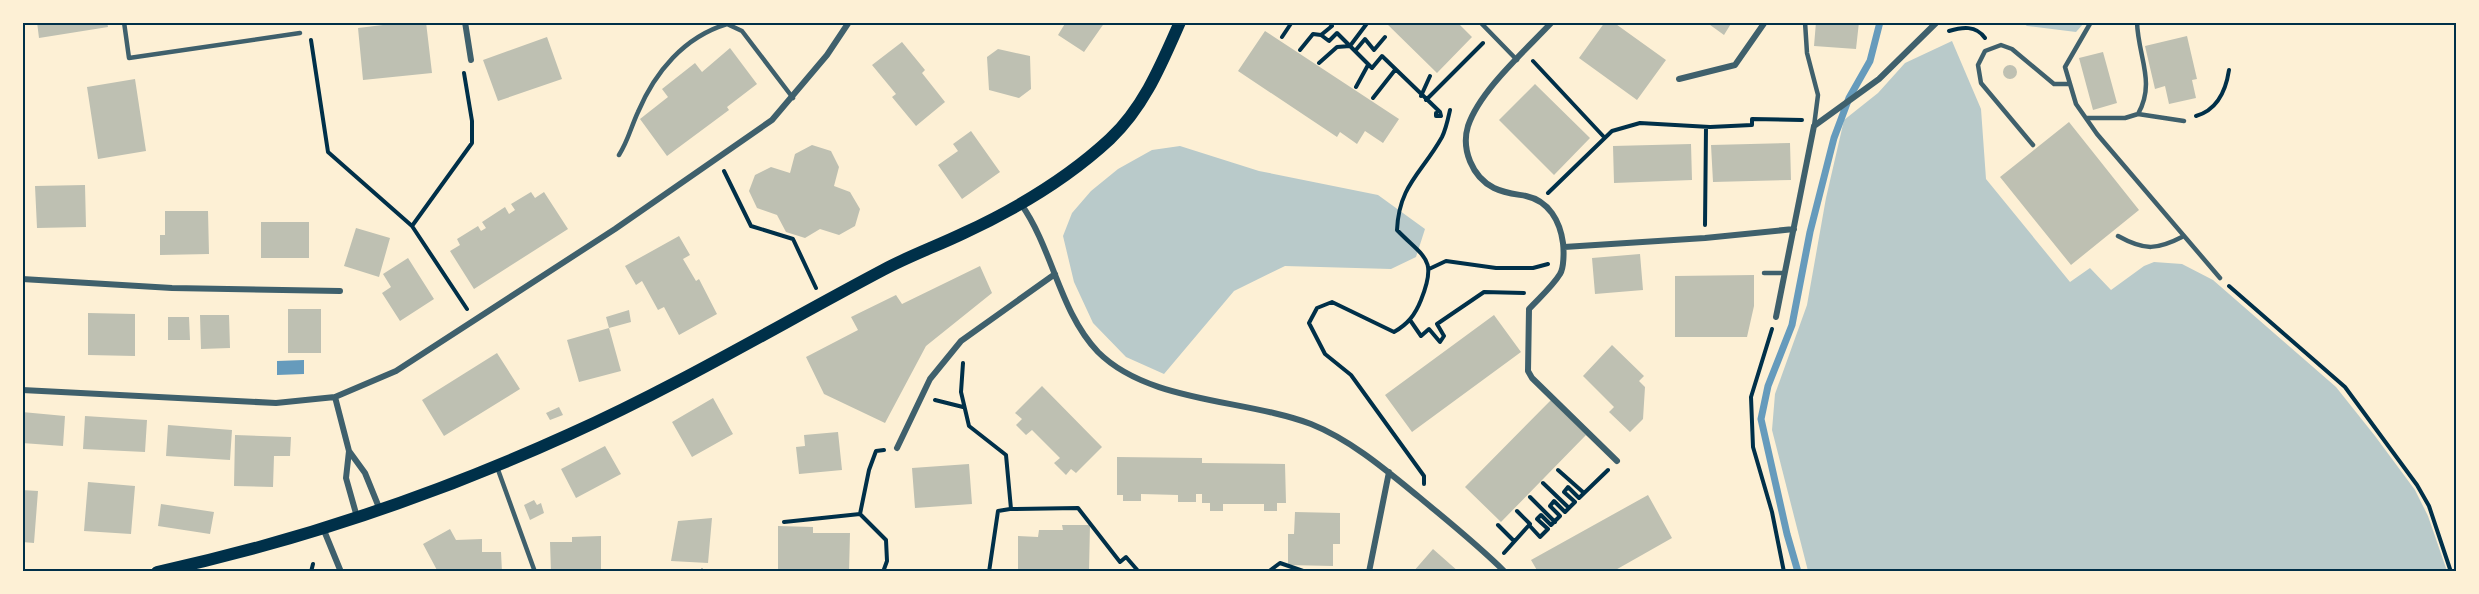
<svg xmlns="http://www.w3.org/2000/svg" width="2479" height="594" font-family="Figtree,sans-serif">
<rect width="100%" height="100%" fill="#fdf0d5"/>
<!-- green -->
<path fill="#b9caca" d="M2023,23H2084L2076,32L2027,26Z
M1952,41L1981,109L1986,179L2070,282L2090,268L2111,290L2144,266L2154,262L2182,264L2213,280L2336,387L2375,436L2415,490L2428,516L2447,571H1808L1772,430L1775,394L1807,305L1826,198L1844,120L1878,93L1905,63Z
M1180,146L1259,171L1378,195L1425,229L1416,257L1391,269L1285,266L1234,291L1164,374L1126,357L1093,323L1074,282L1063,236L1072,213L1091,191L1118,169L1152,150Z"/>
<!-- water -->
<path fill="#669bbc" d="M304,360V374L277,375V361Z"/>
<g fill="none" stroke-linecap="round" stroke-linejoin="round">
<!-- stream -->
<path stroke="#669bbc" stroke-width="7" d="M1798,572L1787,534L1761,419L1768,386L1792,325L1810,232L1834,138L1849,98L1870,61L1880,22"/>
</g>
<!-- building -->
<path fill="#bec0b2" d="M37,22H107L108,27L39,38Z
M408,22H426L432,73L363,80L358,28Z
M1066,22H1105L1084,52L1058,35Z
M1385,22H1457L1472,37L1437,73Z
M1605,22H1613L1666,60L1637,100L1579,58Z
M1706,22H1732L1724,35Z
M1816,22H1859L1856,49L1814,46Z
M1265,31L1399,119L1383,143L1365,131L1357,144L1340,132L1337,137L1238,71Z
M2187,36L2197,79L2192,80L2196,98L2169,104L2165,86L2155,89L2145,46Z
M547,37L562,79L498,101L483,60Z
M902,42L925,70L922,73L945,102L916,126L892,97L896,94L872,65Z
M730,48L757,84L727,107L729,110L667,156L640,119L668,97L662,89L695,63L702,72Z
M998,49L1030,56L1031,89L1019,98L989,90L987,57Z
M2103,52L2117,103L2093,110L2079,58Z
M2003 72a7 7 0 1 1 14 0a7 7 0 1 1-14 0Z
M135,79L146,151L98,159L87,87Z
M1535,84L1590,138L1554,175L1499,120Z
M2069,122L2139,210L2071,265L2000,177Z
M971,131L1000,172L962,199L938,165L958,151L953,144Z
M1790,143L1791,180L1713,182L1711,145Z
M1691,144L1692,180L1614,183L1613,146Z
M812,145L831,151L839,167L834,186L850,192L860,209L855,226L839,235L820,229L805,238L786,232L777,215L757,208L749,191L755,175L771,167L790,173L795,154Z
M85,185L86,227L37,228L35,186Z
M531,192L535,198L544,192L568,229L474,289L450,251L460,245L457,239L478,226L481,231L486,228L482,222L505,207L509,214L515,210L511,204Z
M165,211H208L209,254L160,255V235H165Z
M261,222H309V258H261Z
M356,228L390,238L379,277L344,266Z
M679,236L690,255L683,259L696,281L699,279L717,314L679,335L664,307L658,310L642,281L636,285L625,266Z
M1640,254L1643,290L1595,294L1592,258Z
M408,258L434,299L400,321L382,293L391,287L383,274Z
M980,266L992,293L926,346L885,423L824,394L806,357L858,330L851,317L896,295L902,304Z
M1754,275V306L1747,337H1675V276Z
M288,309H321V353H288Z
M629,310L631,322L609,328L606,317Z
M88,313L135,314V356L88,355Z
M200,315H229L230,348L201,349Z
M1494,315L1521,352L1412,432L1385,395Z
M168,317H189L190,340H168Z
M609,328L621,371L579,382L567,340Z
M1612,345L1644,376L1639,381L1645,387L1643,419L1630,432L1609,412L1614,407L1583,376Z
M497,353L520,389L444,436L422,400Z
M1042,386L1102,447L1076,473L1071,469L1066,475L1054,463L1060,458L1032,430L1026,435L1016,425L1022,419L1015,413Z
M713,398L733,434L692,457L672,422Z
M1551,400L1586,435L1501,522L1465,487Z
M559,407L563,415L550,420L546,413Z
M22,412L65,416L63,446L22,443Z
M85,416L147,420L145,452L83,449Z
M168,425L232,430L230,460L166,456Z
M838,432L842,470L799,474L796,447L805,446L804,435Z
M235,435L291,437L290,456H274L273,487L234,486Z
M605,446L621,474L576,498L561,469Z
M1117,457L1202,458V463L1285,464L1286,503H1277V511H1264V504H1223V511H1210V503H1202V494H1196V502H1178V495L1141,494V501H1123V495H1117Z
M969,464L972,504L915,508L912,468Z
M88,482L135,486L131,534L84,531Z
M22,490L38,491L34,543L22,542Z
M1648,495L1672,538L1612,572H1538L1531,560Z
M534,500L537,505L541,503L544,513L530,520L524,505Z
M161,504L214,512L210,534L158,526Z
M1295,512L1340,513V544H1333V566L1288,565V534H1294Z
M712,518L708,563L671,561L678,521Z
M1062,525H1090L1089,571L1018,572V536L1038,537L1039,530H1063Z
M778,526L813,527V533H850L849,572L778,569Z
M450,529L456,540L482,539V552H501L502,572H438L423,544Z
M601,536V572H551L550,542H572V537Z
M1433,549L1459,572H1413Z"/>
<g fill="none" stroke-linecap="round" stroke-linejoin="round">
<!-- path -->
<path stroke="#003049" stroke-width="4" d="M1311,22H1315
M1329,22L1332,26L1321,35L1329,41L1337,33L1372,68L1382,56L1440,112L1441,116H1436V113
M1949,31C1962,27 1976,25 1985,38
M1282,37L1292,22
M311,40L328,152L412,226L467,309
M1300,50L1313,34L1321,35
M1355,51L1365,39L1374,50L1385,37
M1533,61L1604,137
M1319,63L1337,47L1350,46L1368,22
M1356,87L1368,65
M1421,96L1430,76
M1373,98L1395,70
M1426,100L1483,43
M2196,116C2217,110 2226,90 2229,70
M724,171L751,226L793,239L816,288
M1548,193L1612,131L1640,123L1710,127L1752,125V119L1802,120
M1705,225L1706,127
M412,226L472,143V121L464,73
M1429,269L1446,261L1496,268H1533L1548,264
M2229,286L2345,387L2417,485L2429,506L2451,572
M1410,320L1421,336L1429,329L1440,342L1444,336L1437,324L1484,292L1524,293
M1772,329L1751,397L1753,447L1772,512L1784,572
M963,363L961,392L969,426L1006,455L1011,509L1078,508L1120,562L1126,557L1139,572
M935,400L963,407
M1558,470L1584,493
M1543,483L1569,508
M1424,484V476L1351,375L1325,354L1309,323L1317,308L1332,302L1394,332C1408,324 1415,315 1421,300C1438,258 1424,258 1397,230C1399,185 1422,173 1442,137C1446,129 1448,119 1450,110
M1530,497L1555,522
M860,514L886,540L887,561L883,572
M784,522L860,514L869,470L876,451L884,450
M1498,525L1514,541
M1529,525L1540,537L1548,529L1537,519L1541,515L1551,525L1560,516L1550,506L1554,501L1565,512L1575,502L1564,492L1568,487L1579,498L1608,470
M1504,553L1530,524L1517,511
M311,572L313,564
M989,572L998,511L1010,509
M1268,572L1280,563L1306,572"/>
<!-- service -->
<path stroke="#3f606c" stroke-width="4.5" d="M124,22L129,58L300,33
M1805,22L1807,53L1818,95L1814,126
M2091,22L2065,67L2076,104L2097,134L2220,278
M1481,23L1517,60
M2138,114L2184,121
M2086,118H2125L2138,114C2156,82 2138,57 2137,22
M2033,145L1981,83L1978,65L1985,51L2001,45L2012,49L2054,84H2070
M619,155C628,141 631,127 638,112C655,72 684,37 727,24L742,31L793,98
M2118,236C2145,251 2157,250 2184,236
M1764,273H1784
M497,467L535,572
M701,572L702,571"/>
<!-- minor -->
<path stroke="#3f606c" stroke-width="6" d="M465,22L471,60
M1552,22C1526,50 1480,90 1468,126C1461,149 1472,177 1494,188C1504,193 1515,194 1526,196C1549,201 1560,221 1563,243C1564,251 1564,268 1560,274C1552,287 1539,298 1529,309L1528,371L1532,378L1617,461
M1679,79L1735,65L1765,22
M1021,204C1053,249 1059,311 1098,352C1149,403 1245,399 1311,424C1351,440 1386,470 1419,497C1449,522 1478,545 1505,572
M1564,247L1705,238L1794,229
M22,279L172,288L340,291
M1776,317L1814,126L1879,79L1937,22
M22,390L276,403L335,397
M897,448L930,379L961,341L1055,274
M349,451L346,478L357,517
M380,510L365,473L349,451L335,397L396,371L615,229L772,120L827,55L849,22
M323,528L341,572
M1369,572L1389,472"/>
<!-- secondary -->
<path stroke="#003049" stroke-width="12" d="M157,572C300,541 438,494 570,434C677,386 779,325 883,270C909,256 937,246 964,233C1016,209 1068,178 1110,139C1144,107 1161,65 1180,22"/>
</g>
<!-- border -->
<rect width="2479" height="594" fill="none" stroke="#fdf0d5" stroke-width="48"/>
<rect x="24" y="24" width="2431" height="546" fill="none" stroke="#003049" stroke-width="2"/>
</svg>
